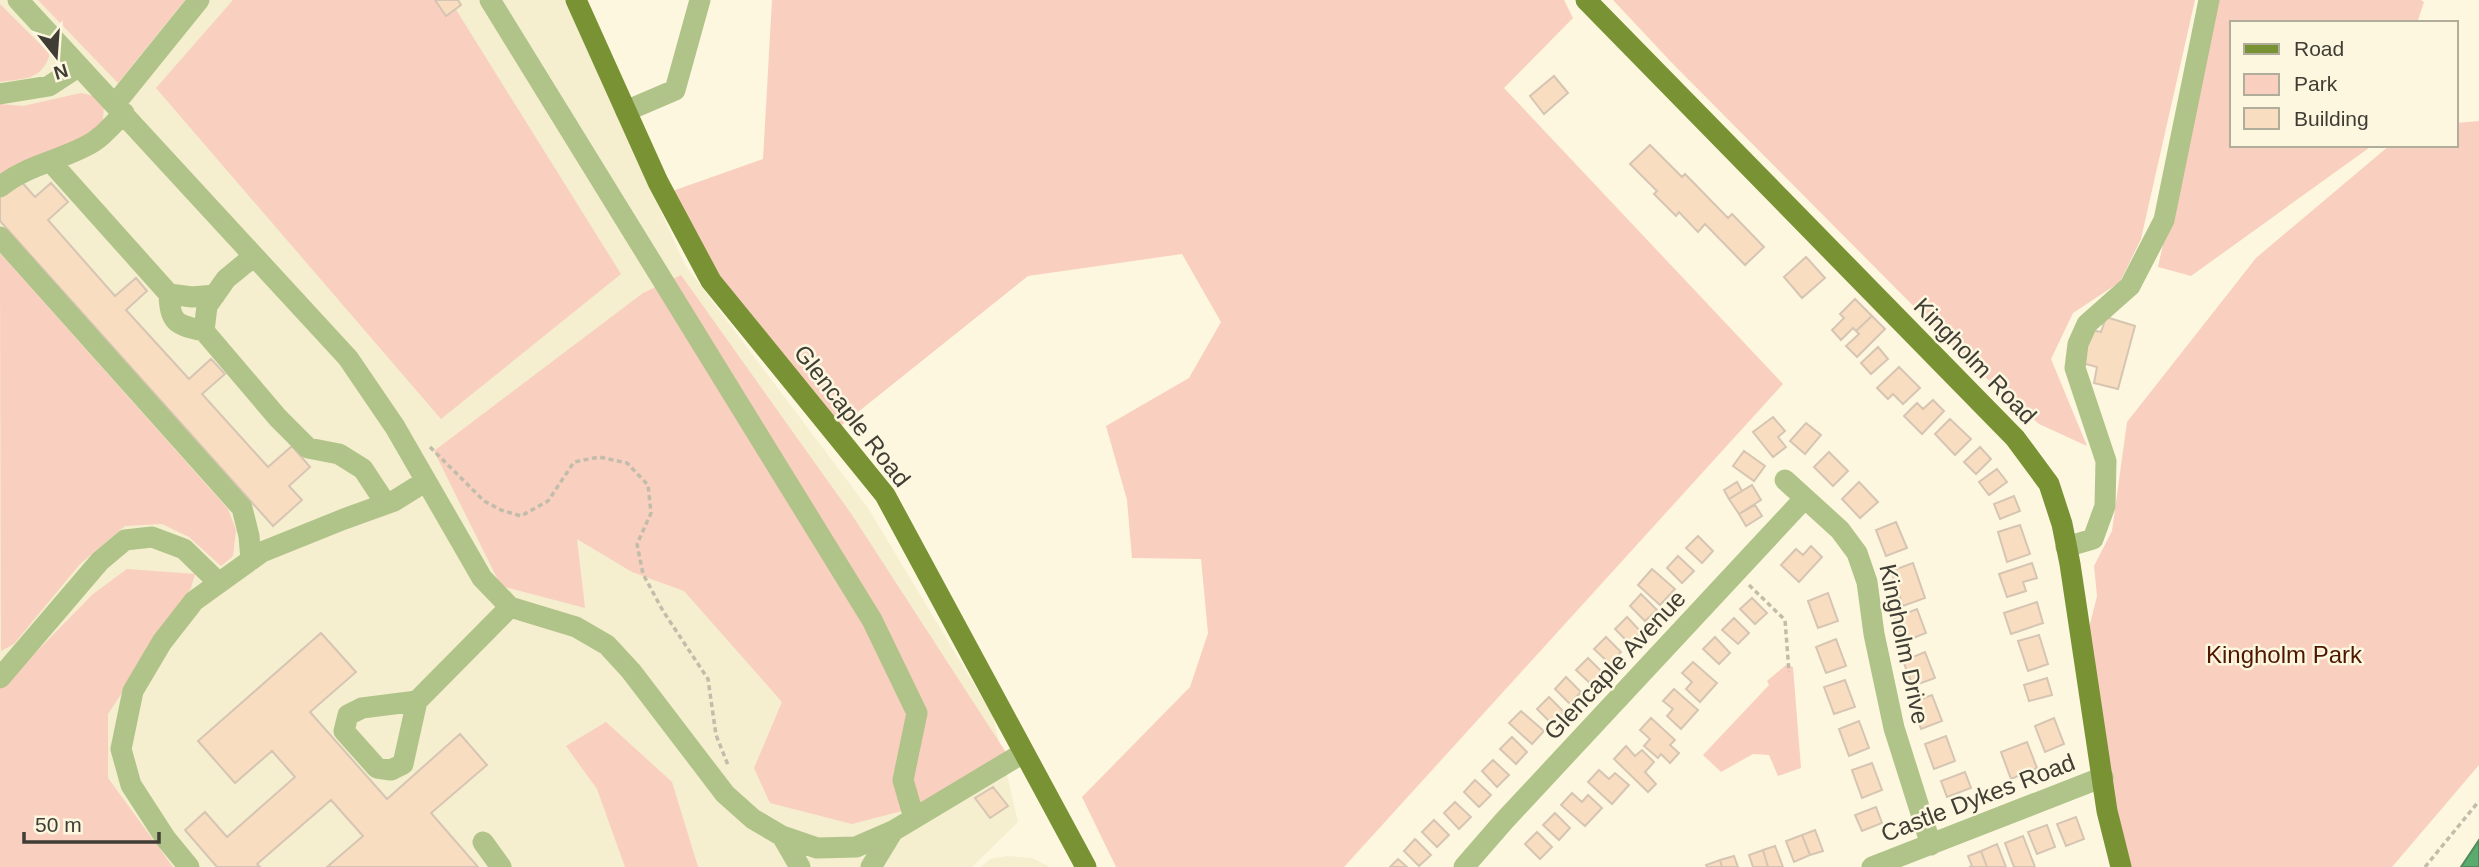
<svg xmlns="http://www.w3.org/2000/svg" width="2479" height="867" font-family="Arial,sans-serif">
<rect width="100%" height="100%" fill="#fdf7e0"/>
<!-- built -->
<path fill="#f5eecf" d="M0,0H566L685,265L868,508L993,716L1018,822L972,867H0Z
M1008,856L1032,858L1050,867H981L990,859Z"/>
<!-- green -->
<path fill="#f9cfbf" d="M38,0H185L118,83Z
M233,0H450L621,274L441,419L156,88Z
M772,0H1564L1573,18L1504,88L1783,384L1344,867H1116L1082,797L1190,687L1208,633L1201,559L1132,558L1127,500L1106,426L1189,378L1221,322L1182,254L1028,276L833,432L711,281L664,194L763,159Z
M1613,0H2195L2141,239L2120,282L2073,313L2051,359L2087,446L2039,424L1977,370L1673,64Z
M2217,0H2421L2424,2L2417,23H2232V145H2373L2191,276L2158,267Z
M0,4L50,54C41,81 25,78 0,82Z
M81,93L98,97L104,105L103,120L94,132L0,176V104L23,106Z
M2479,121V765L2392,867H2129L2084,648L2097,596L2094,566L2112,531L2127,422L2256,258L2390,145H2456V123Z
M0,253L228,509L236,530L233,556L221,566L189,537L162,524L125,526L80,564L14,644L1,651Z
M681,275L852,515L1007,754L944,800L852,824L770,803L754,768L782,702L684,591L632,572L577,539L585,608L501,586L434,451L643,293Z
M127,569L195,574L191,588L108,714V778L173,867H0V689L93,594Z
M1786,665L1793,667L1801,768L1778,776L1769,755L1753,754L1721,772L1703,755L1769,685L1767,681Z
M606,722L672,782L698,867H625L597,789L566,746Z"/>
<!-- water -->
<path fill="#59ac6e" stroke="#518b5d" stroke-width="2" d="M2479,840V867H2461Z"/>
<!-- building -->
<path fill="#f8ddc0" stroke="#d6c5b3" stroke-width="2" d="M435,0H458L461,5L446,16Z
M1554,76L1568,93L1544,114L1530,96Z
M1650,145L1682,177L1685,174L1728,218L1732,214L1764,247L1745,265L1705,224L1698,232L1679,212L1676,216L1654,194L1657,191L1630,164Z
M18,178L35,197L51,183L68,202L48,220L115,296L136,278L147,291L126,310L189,379L211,359L225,374L202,394L268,467L292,446L310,467L289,486L302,500L273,526L0,221V193Z
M1806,257L1825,278L1802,298L1784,277Z
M1855,299L1872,316L1856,331L1853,328L1841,340L1832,330L1844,318L1840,314Z
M1872,316L1885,329L1857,357L1846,346L1859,334L1856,331Z
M2106,317L2135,326L2118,389L2094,383L2097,367L2082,363L2091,330L2101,332Z
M1878,347L1888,359L1871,374L1861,363Z
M1899,367L1920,388L1903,404L1893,394L1888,399L1877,388Z
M1933,400L1944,411L1922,434L1904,416L1917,403L1923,409Z
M1773,417L1785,431L1778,437L1786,447L1773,457L1753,432Z
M1950,419L1971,439L1955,455L1935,434Z
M1806,423L1821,435L1805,454L1790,441Z
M1980,447L1991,459L1976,474L1964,462Z
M1744,451L1765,466L1754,481L1733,466Z
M1829,452L1848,471L1833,486L1814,467Z
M1997,469L2007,482L1989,495L1979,482Z
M1737,482L1742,491L1729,499L1724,490Z
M1859,482L1878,502L1860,518L1842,499Z
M1752,485L1761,500L1739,514L1729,499Z
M2014,496L2020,511L2000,519L1994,504Z
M1755,505L1762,516L1746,526L1739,514Z
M1896,522L1907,548L1886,556L1876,530Z
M2020,525L2030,554L2007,562L1998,532Z
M1698,536L1713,551L1702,563L1686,548Z
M1811,546L1822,557L1799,582L1781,565L1796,549L1803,555Z
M1678,556L1694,571L1682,583L1667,568Z
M1913,563L1925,598L1903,606L1891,571Z
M2032,563L2037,578L2023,582L2026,591L2007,597L1999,574Z
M1652,569L1675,589L1660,605L1638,585Z
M1828,593L1838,621L1818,628L1808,601Z
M1641,594L1657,610L1645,621L1630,606Z
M1752,598L1767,613L1755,624L1740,609Z
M2037,602L2043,623L2011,634L2004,613Z
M1917,609L1926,633L1903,642L1894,618Z
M1627,617L1642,633L1630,644L1615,629Z
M1734,618L1749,633L1738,644L1722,630Z
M321,633L356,672L310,712L387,799L460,734L487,765L431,813L478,867H327L363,836L331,800L257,864L260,867H217L185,830L205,812L227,837L295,777L272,751L235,783L198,741Z
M2039,635L2048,664L2028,671L2018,641Z
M1606,637L1621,652L1610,664L1594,649Z
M1715,637L1730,653L1719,664L1703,649Z
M1836,639L1846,666L1826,673L1816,647Z
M1925,652L1935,678L1913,686L1903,661Z
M1588,658L1603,673L1592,685L1576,670Z
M1693,662L1717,683L1700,702L1686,689L1692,682L1682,673Z
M1566,677L1581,692L1570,704L1555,689Z
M2047,678L2052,695L2029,701L2024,685Z
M1845,680L1855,707L1834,714L1824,687Z
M1674,689L1698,710L1681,729L1667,716L1673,709L1663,701Z
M1932,695L1942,721L1921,729L1911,703Z
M1549,697L1564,712L1552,724L1537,709Z
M1521,711L1544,731L1532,744L1509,723Z
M1651,718L1675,740L1670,745L1679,753L1670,763L1661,754L1658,758L1644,746L1650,739L1640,730Z
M2054,718L2064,744L2045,752L2035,726Z
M1859,721L1869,748L1849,756L1839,729Z
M1946,736L1955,761L1934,769L1925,744Z
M1512,737L1527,752L1516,764L1500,749Z
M2027,742L2037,768L2011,779L2001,752Z
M1626,746L1635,756L1642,750L1654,762L1645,772L1656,784L1648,792L1614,759Z
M1493,760L1509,775L1497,787L1482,771Z
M1872,763L1882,790L1862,798L1852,770Z
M1599,770L1609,779L1615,773L1629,785L1612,804L1588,782Z
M1965,772L1971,788L1947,797L1941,781Z
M1475,780L1491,795L1479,807L1464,792Z
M993,787L1008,806L990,818L975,798Z
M1572,793L1582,802L1588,795L1602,808L1585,826L1561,805Z
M1455,802L1471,817L1459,829L1444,813Z
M1876,807L1882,823L1862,831L1855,815Z
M1555,813L1570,828L1559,840L1543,825Z
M2076,817L2084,839L2066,846L2057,824Z
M1434,820L1449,835L1437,847L1422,832Z
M2047,825L2055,847L2037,854L2028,832Z
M1815,830L1823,851L1810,855L1802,835Z
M1537,832L1552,847L1540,859L1525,844Z
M1802,835L1810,855L1794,862L1786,841Z
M2023,836L2035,867H2014L2005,843Z
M1415,839L1431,855L1419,866L1404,851Z
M1997,844L2006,867H1987L1981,851Z
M1775,846L1783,867H1768L1763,850Z
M1763,850L1768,867H1753L1749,855Z
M1981,851L1987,867H1969L1972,866L1968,856Z
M1734,856L1738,867H1722L1720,860Z
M1398,859L1407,867H1390Z
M1720,860L1722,867H1707L1706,865Z"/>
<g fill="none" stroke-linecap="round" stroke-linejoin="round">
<!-- path -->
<path stroke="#c2bdaa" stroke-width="3.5" stroke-dasharray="5 3.5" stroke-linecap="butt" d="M430,447L484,501L501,510L521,516L548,501L574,462L599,457L627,463L648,485L651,513L637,544L643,574L663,611L708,679L716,735L728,765
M1749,585L1785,620L1789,672
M2425,867L2479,801"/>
<!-- minor -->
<path stroke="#b0c388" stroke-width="21" d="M18,0L348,358L395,427L482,578L510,607L576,627L607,645L631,671L725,794L753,819L782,836L817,848L856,847L893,831L1023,753
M490,0L872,620L917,713L903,780L914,818
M0,94L49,86L78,67
M115,104L199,0
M626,111L675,90L700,0
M50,161L169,294L192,297L215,295
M0,187C25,166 58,161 86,146C101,139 112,125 124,113
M0,237L242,508L249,536L251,560
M254,256L226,279L207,306L204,331L278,418L308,448L339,454L363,469L386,504
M169,294C170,324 177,325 204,331
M1785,480L1840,530L1857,553L1867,582L1874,634L1894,728L1931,845
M2066,547L2093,539L2105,506L2106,461L2075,368L2078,344L2087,324L2130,286L2164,220L2209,0
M0,678L100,561L125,540L152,537L184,549L219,583
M417,701L403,764L391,770L377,768L344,731L348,715L362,708L417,701L510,607
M782,836L800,867
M483,842L501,867
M189,867L166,839L131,785L121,749L133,691L162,642L194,601L262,552L344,519L394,501L426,481
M871,867L893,831
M1464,867L1504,821L1804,499
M1872,867L2103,777"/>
<!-- major -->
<path stroke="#799334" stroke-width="21" d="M576,0L658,182L711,281L885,495L1086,867
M1586,0L2015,438L2049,484L2062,524L2070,564L2107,811L2121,867"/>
</g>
<g text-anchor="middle" stroke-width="5" stroke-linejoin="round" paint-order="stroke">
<!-- street labels -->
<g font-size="24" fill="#3f3d34" stroke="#fdf7e0">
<text transform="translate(1975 361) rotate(46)" y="8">Kingholm Road</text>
<text transform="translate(852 416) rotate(52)" y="8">Glencaple Road</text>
<text transform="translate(1904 644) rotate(78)" y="8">Kingholm Drive</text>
<text transform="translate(1615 665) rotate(-47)" y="8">Glencaple Avenue</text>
<text transform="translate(1978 798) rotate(-21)" y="8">Castle Dykes Road</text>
</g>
<!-- park labels -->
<g font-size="24" fill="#4f1700" stroke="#fdf7e0">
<text x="2284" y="663">Kingholm Park</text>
</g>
</g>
<!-- legend -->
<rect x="2230" y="21" width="228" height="126" fill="#fdf7e0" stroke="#b1ad9b" stroke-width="2"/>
<rect x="2244" y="44" width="35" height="10" fill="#799334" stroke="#b1ad9b" stroke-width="2"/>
<text x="2294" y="56" font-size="21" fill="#3f3d34">Road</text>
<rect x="2244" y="74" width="35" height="21" fill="#f9cfbf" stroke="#b1ad9b" stroke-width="2"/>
<text x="2294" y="91" font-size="21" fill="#3f3d34">Park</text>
<rect x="2244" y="108" width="35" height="21" fill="#f8ddc0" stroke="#b1ad9b" stroke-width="2"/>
<text x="2294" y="126" font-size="21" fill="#3f3d34">Building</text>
<!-- north arrow -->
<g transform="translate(56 56) rotate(163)" stroke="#fdf7e0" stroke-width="5" paint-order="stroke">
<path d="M0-5L12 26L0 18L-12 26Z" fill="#3f3d34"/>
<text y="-10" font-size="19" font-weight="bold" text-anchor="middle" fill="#3f3d34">N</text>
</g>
<!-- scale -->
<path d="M24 832v10h135v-10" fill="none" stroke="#3f3d34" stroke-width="3.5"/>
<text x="35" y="832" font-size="21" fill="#3f3d34" stroke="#fdf7e0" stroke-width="5" paint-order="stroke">50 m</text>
</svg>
